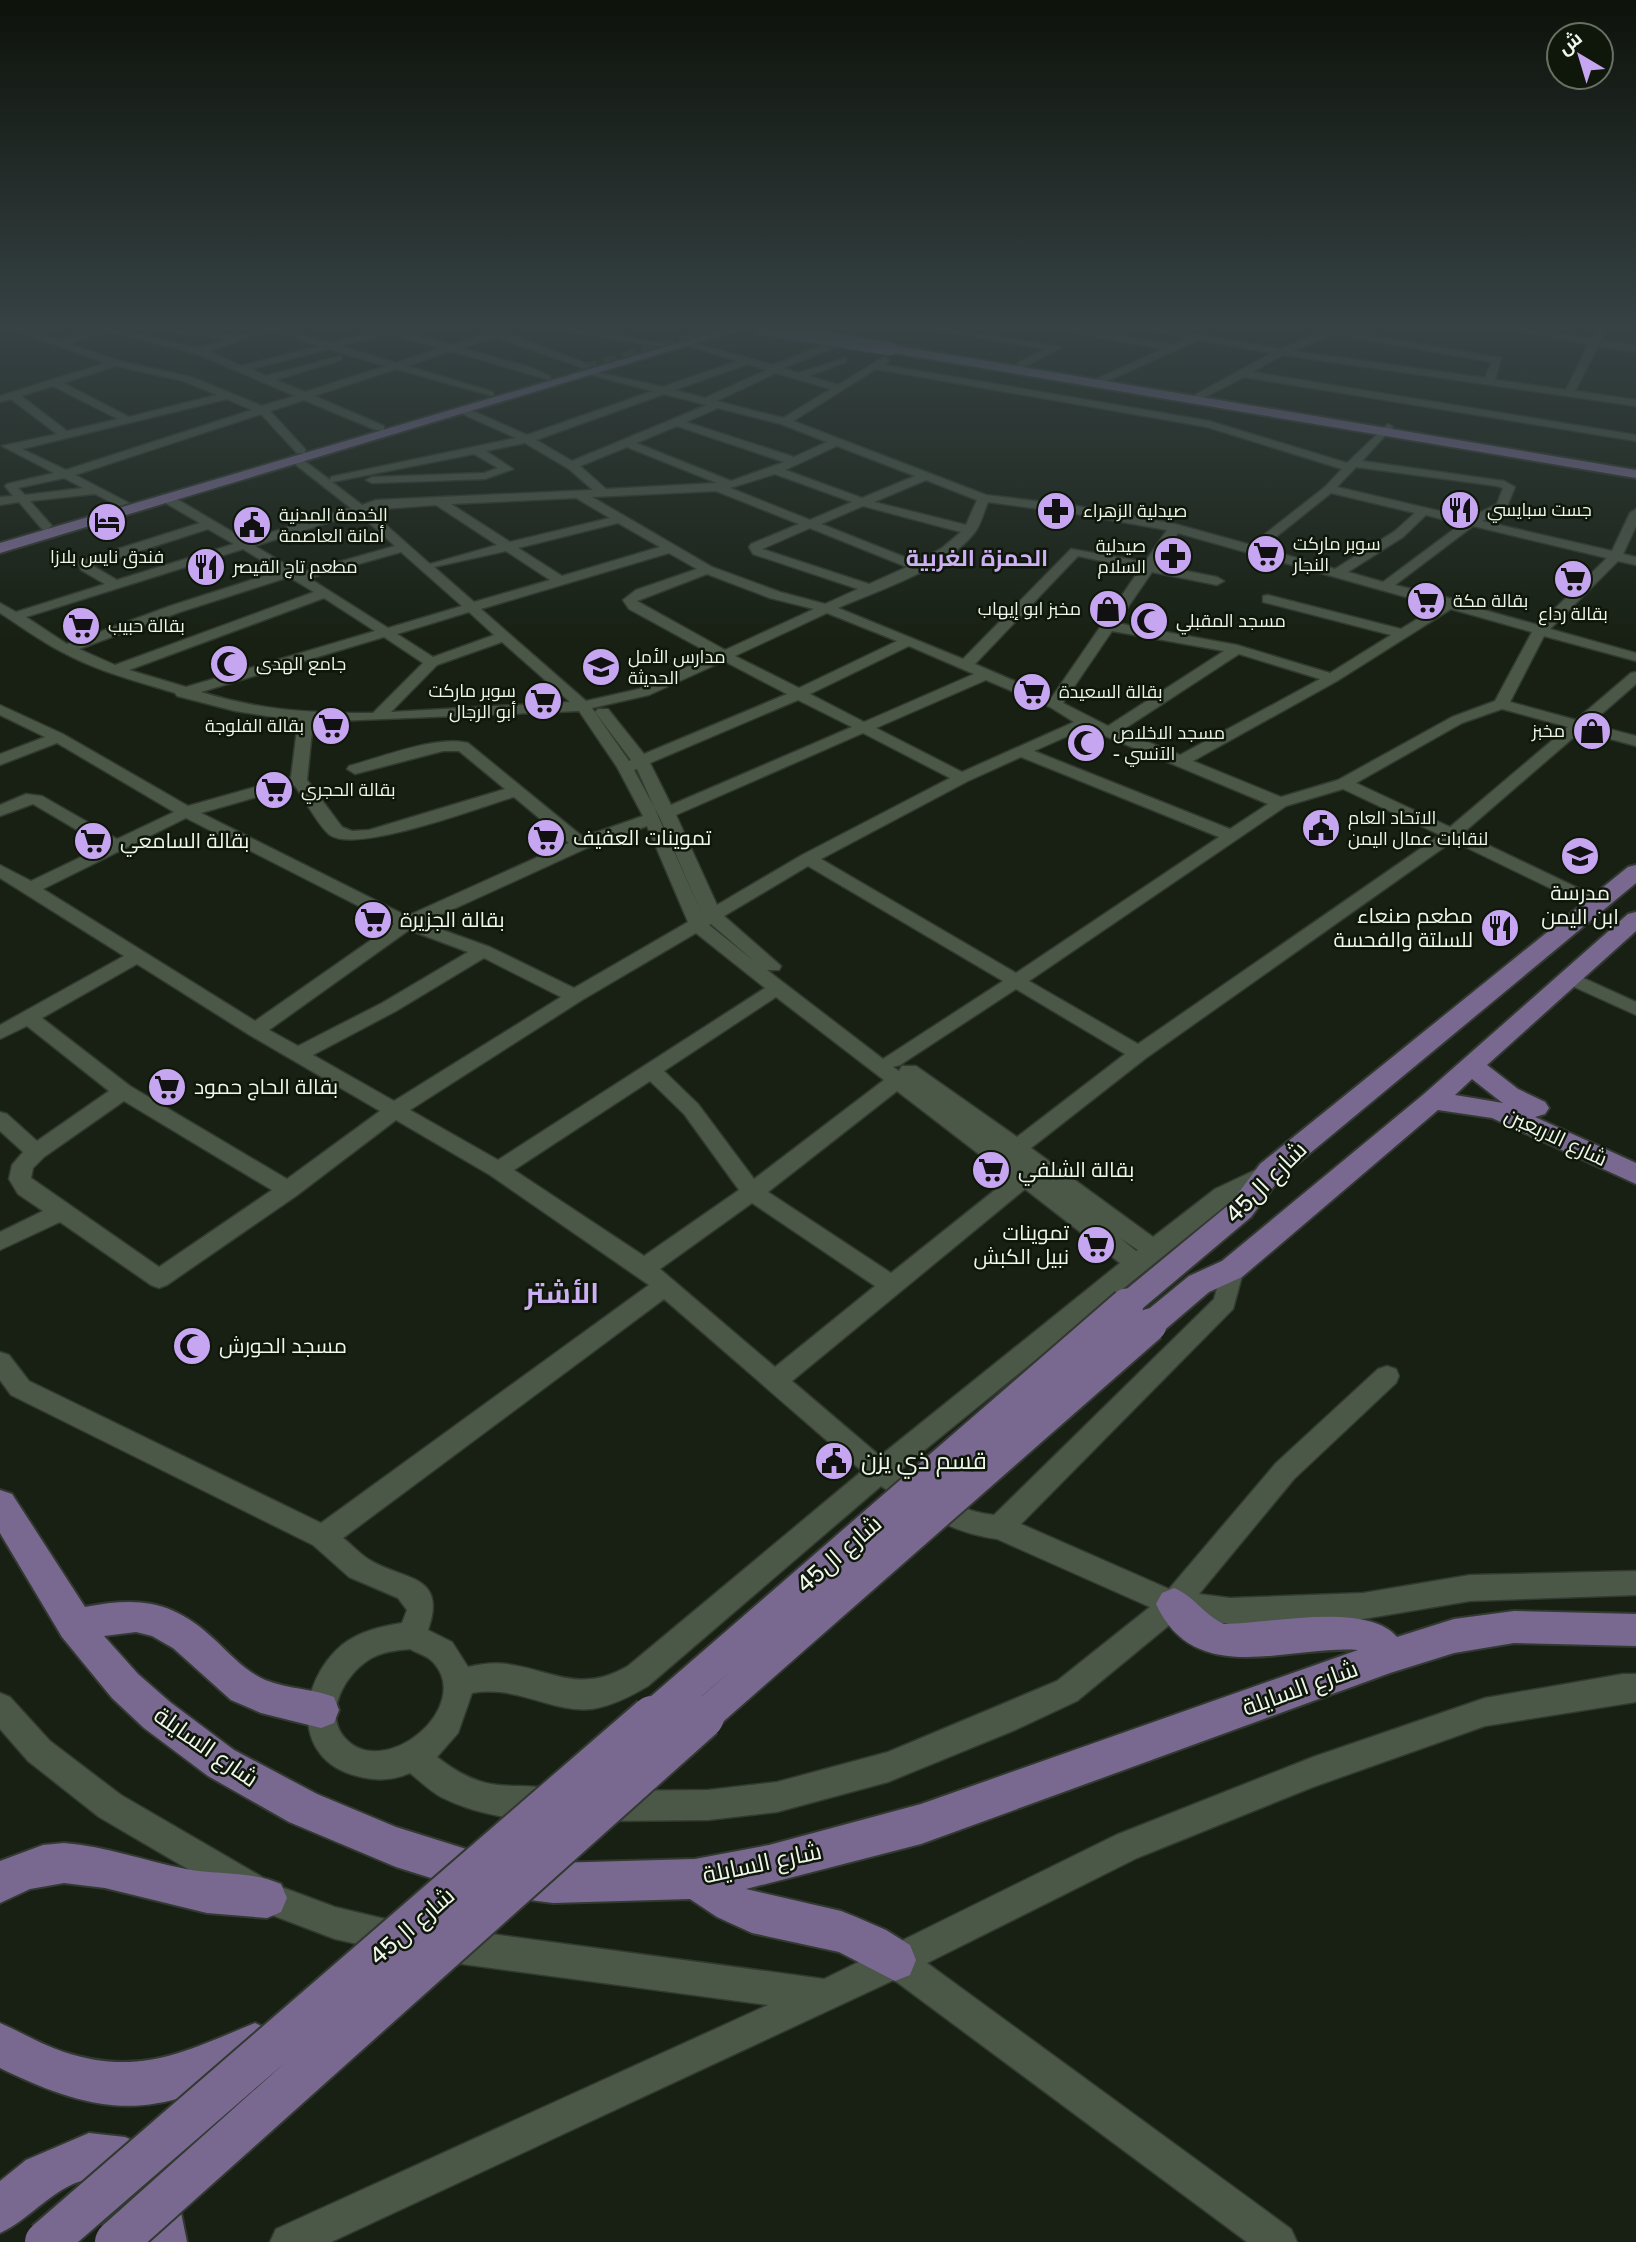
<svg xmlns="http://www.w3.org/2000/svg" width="1636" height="2242" font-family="'Golos Text',Cairo,sans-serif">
<rect width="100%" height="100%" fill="#172012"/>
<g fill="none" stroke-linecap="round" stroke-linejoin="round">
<!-- major-tunnel -->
<path stroke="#374033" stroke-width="13" stroke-dasharray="13 7" stroke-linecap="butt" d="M585,370L725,330"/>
<defs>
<path id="minor" d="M13,330H26L58,340L94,330H121L198,348L227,339L179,333L175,330H198L237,336L258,330H285L330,343L382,330H396L451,345L487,333L486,330H511L506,333L592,366L583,368L496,337L461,348L529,367L550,376V380L451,351L407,366L493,392V396L396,369L314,396L384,426V430H376L304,400L270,411L305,449V453H297L261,414L75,475L129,503L119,506L95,494L30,501L52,526L46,530L42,529L19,502L0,505V497L13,496L5,486L7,484L54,473L2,446L57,434L11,399L0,402V396L106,363ZM272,330L319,346L242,366L208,351ZM107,331L198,354L295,396L262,406L191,377L119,361L68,344ZM389,334L441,348L396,363L340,346ZM329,349L386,366L305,392L275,380L341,360V356L266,376L251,369ZM116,366L184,381L217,395L129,417L63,383ZM53,386L118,419L67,431L21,396ZM227,399L252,410L66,470L22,449ZM64,478L83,488L25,495L18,488Z
M561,330H583L667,344L662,347Z
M935,330H956L1062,347L1022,368L1017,365L1018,363L1045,349Z
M1072,330H1089L1172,345L1187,338L1152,330H1171L1281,349L1321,332L1320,330H1338L1501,358L1495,380L1566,390L1589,344L1514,330H1534L1592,339L1600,330L1605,333L1601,340L1636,346V352L1598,346L1575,391L1636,400V406L1283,355L1252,372L1636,435V441L1244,377L1199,400L1194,397L1195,395L1272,353L1199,340L1096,386L1091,383L1092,381L1163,349L1076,333ZM1332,334L1492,362L1485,378L1293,351Z
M838,340L843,343L841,345L783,368L798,373L846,358V362L808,376L838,385L884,357L889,360L884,365L1209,421L1347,463L1388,424L1393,427L1362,461L1504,481L1515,487L1506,509L1482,521L1612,551L1630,513L1636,509V526L1623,554L1636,557V565L1618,561L1550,629L1636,653V661L1544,636L1510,702L1576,720L1631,673L1636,672V684L1590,724L1636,736V746L1581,731L1463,833L1601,899L1604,903L1601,907H1589L1453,841L1146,1058L1031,1148L1153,1237L1215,1189L1268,1164L1276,1167L1279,1172L1276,1177L1231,1201L900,1470C930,1491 957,1511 994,1515L1214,1299L1224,1263L1232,1260L1240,1263L1244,1269L1233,1309L1021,1524L1169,1589L1276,1463L1378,1369L1387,1366L1396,1369L1399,1376L1396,1383L1294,1479L1199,1594L1230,1598L1363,1593L1470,1575L1636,1571V1595L1470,1601L1363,1619L1230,1624L1179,1617L1077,1701L1015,1730L888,1782L777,1812L708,1820L608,1821L597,1817L593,1806L597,1795L608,1791L708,1790L777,1782L888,1752L1057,1681L1150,1607L997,1539C952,1533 917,1511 881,1486L648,1686C631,1696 612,1706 592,1709C550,1713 520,1685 472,1693L458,1733L437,1757C455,1771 475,1783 498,1785C518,1787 540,1784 559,1792L563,1803L559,1814C528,1827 470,1812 441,1797C430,1791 420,1781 410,1773C391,1781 376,1781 357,1776C291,1760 297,1683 342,1645C358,1632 382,1626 402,1623L407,1610L398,1598L349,1577L313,1545L11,1395L0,1380V1352L9,1355L29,1381L321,1523L649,1285L490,1175L396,1120L296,1196L167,1285L159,1288L151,1285L60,1222L0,1250V1232L43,1211L18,1194L9,1179L12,1165L23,1152L0,1131V1112L7,1114L37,1141L109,1091L27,1026L0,1039V1025L124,956L0,878V865L31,881L104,846L33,804L0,816V805L26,794L42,796L117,839L174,812L57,743L0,765V754L45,737L0,715V705L63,734L188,806L291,777L298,721L235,711L177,696L175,693C136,681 96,671 60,651C39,640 19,625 0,613V603L16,612L105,584L81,570L79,564L80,561L200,523L162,501V495H170L246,540L351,508L291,461V457H299L330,480L331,477L335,476L516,438L458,412V408H466L527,435L653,391L587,374V370L663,387L738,361L686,345V341L773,365ZM748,364L767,370L705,398L674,390ZM876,369L1207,427L1342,469L1325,487L1251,545L1175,524L1077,506L986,495L793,421ZM776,373L831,389L783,418L716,401ZM664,394L707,405L572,461L536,440ZM718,408L781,424L827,442L794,457L686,422ZM677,426L784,462L731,481L636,443ZM525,443L569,469L593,490L376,500L362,505L332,482L474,454L498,468L484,473L372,477L366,480L372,483L485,479L513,469L486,451ZM837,446L915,476L862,498L785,470ZM627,447L717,483L606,489L580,466ZM1356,467L1497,486L1503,488L1497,504L1469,518L1337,487ZM775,474L852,502L810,520L730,488ZM926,480L977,500L966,525L874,502ZM716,491L799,524L751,544L749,547L753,554L858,589L825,604L780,592L712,567L592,497ZM1331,493L1415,513L1395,531L1335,569L1262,548ZM576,498L610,518L510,542L451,504ZM988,502L1077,514L1167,530L1145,562L1071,549L963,659L838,608C879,590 948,568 975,532C981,524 984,511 988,502ZM436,505L497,545L430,564L369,510ZM863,506L961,532L942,548L917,562L821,524ZM358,513L395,546L300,573L255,546ZM1426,515L1461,524L1383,582L1348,572L1403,537ZM618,523L660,547L562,576L518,548ZM1473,526L1607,558L1538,625L1459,603L1457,600L1395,585ZM810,528L907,567L869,584L762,549ZM208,529L234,544L117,580L93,566ZM1178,533L1438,606L1401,629L1268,595L1263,596V602L1391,635L1330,673L1237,645L1117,623L1152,572L1217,585L1224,581L1217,577L1156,565ZM243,549L279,571L170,606L67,644L26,617ZM506,551L550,580L474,602L434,567ZM401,552L462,606L388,628L309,578ZM669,553L697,569L636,590L623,600L629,609L713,655L639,689L586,701L481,609ZM1078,556L1140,569L1052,697L975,664ZM707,574L770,598L814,609L725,650L637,601ZM289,577L314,592L115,665L79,649L180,612ZM324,598L375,631L186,687L129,670ZM1451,609L1532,632L1495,701L1452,717L1338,780L1281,797L1193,761L1337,681ZM469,612L494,635L433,657L397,634ZM827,613L897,641L799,688L735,656ZM1112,631L1224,651L1108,726L1063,703ZM384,637L423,663L373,713C309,713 263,711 201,692ZM502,642L570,702L391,712L437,665ZM909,646L974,674L864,722L810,694ZM1239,654L1320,679L1180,755L1121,731ZM724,661L787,694L644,754L608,709H598L595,712L631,760L629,761L592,708L649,695ZM986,680L1050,707L1074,722L962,772L876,728ZM798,700L852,727L671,805L650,763ZM1502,709L1568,727L1450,827L1356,783L1462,723ZM579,711L617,767L643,816L583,837L468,743C437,735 382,757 349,766L347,769L355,774L443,751H459L505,789L369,830L352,831L342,827L307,780L313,722ZM1086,728L1268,804L1230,829L1034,751ZM863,733L950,778L802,855L717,905L676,815ZM1021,757L1219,837L1016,973L821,859L968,781ZM637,769L702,914L660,818L634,770ZM295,786C304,798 319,827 330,835C357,854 480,807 514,797L569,843L407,916L201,813ZM1343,789L1440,835L1138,1044L1029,981L1286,806ZM186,818L394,924L255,1021L43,889ZM647,826L688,922L574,988L490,947L423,923L587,848ZM808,866L1003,981L883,1059L767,970H779L781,966L724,916ZM711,924L754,961L709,925ZM409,930L468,952L382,1003L298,1046L269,1030ZM696,933L765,988L498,1160L410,1110L582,1000ZM484,958L561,997L394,1101L313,1055L396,1011ZM137,964L248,1034L380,1111L287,1179L130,1086L42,1018ZM1016,989L1125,1054L1017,1137L916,1066H902L899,1071L893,1067L900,1065ZM776,997L884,1080L754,1179L698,1104L664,1071ZM650,1081L684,1114L739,1190L644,1256L514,1170ZM897,1091L1010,1178L891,1273L768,1192ZM124,1101L272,1190L159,1267L31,1178L33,1168L44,1157ZM1025,1189L1120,1263L880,1456L792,1381ZM752,1203L875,1286L775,1367L660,1269ZM1120,1238L1138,1250L1136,1251ZM664,1299L862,1471L628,1666C580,1694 555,1671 507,1664C494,1662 481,1664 468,1667L452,1642L428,1630C448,1573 403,1581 368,1559C359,1553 351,1544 343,1538ZM410,1649C417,1653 428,1656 433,1662C475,1707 383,1783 344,1737C321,1710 351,1665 378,1655C388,1651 399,1650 410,1649Z
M1568,971L1636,1002V1015L1561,981L1559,977L1561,973Z
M1623,1674H1636V1702L1485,1726L1313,1787L1137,1858L927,1963L1291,2229L1297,2242H1247L894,1980L331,2242H270L276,2229L768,2005L447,1962L435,1957L430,1945L435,1933L447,1928L824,1979L1116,1835L1313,1757L1485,1698Z
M0,1693L10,1697L50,1741L121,1795L276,1885L335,1907L410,1925L414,1937L410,1949L398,1953L335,1939L256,1909L99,1817L28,1761L0,1729Z"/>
<path id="major" d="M722,330H739L0,553V543Z
M750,330H775L805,337L799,341L756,334Z
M891,345L1636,470V478L887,352L885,349Z
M1636,865V883L1280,1178L1251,1217L1137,1313L1127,1316L1117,1313L1112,1305L1117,1297L1231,1203L1260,1164L1628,867Z
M1636,912V931L1487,1065L1518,1089L1545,1102L1549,1108L1545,1114L1535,1117L1636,1163V1184L1492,1118L1438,1110L1242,1277L1209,1292L1161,1333L1150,1337L1139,1333L1135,1325L1139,1317L1189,1276L1222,1261L1424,1094L1628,914ZM1472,1079L1500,1101L1503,1103L1455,1095Z
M0,1490L12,1494L85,1607C140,1596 174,1601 215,1640C229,1653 243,1669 261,1678C283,1689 311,1688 334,1697L339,1710L334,1723L321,1728L261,1713L231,1700L173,1648L152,1636L136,1632L104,1636L138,1674L170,1702L234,1750L317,1794L396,1827L482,1854L553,1863L695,1859L769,1845L921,1804L1358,1650C1288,1645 1195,1689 1156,1604L1162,1593L1174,1588C1194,1596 1204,1615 1224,1624C1268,1624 1367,1601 1397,1637L1454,1619L1514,1611L1636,1614V1646L1514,1643L1454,1653L1390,1673L921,1844L746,1889L841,1911L856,1917L886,1930L910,1945L916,1960L910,1975L895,1981L839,1952L752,1933L717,1917L690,1899L553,1903L482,1894L396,1867L289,1822L208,1776L144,1728L112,1698L62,1637L0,1533Z
M64,1843C106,1846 144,1861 186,1869C217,1875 252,1871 281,1884L287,1898L281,1912L267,1918L207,1913L105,1888L64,1883L30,1889L0,1903V1861L43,1845Z
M0,2023C21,2032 42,2045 64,2052C139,2077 187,2051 255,2023L270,2030L277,2045L270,2060C159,2116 113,2123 0,2068Z
M89,2133L125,2137L141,2144L171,2182L178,2198L187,2242H141L134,2208L113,2181C106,2180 98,2178 91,2179C58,2182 30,2220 0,2233V2181L26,2160Z"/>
</defs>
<!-- minor casing -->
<use href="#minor" stroke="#323930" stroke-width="3"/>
<!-- major casing -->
<use href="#major" stroke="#323930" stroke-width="4"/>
<!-- minor -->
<use href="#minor" fill="#4b5747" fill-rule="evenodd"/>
<!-- major -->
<use href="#major" fill="#796991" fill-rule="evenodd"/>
<defs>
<path id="major-bridge-far2" d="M772,330L891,349"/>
<path id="major-bridge-far1" d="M650,1719L1127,1305
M701,1719L1150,1325"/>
<path id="major-bridge" d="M46,2242L652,1717
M116,2242L703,1717"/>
</defs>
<!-- major-bridge-far2 casing -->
<use href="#major-bridge-far2" stroke="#323930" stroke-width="15" stroke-linecap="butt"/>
<!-- major-bridge-far1 casing -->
<use href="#major-bridge-far1" stroke="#323930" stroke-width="37" stroke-linecap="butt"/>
<!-- major-bridge casing -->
<use href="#major-bridge" stroke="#323930" stroke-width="46" stroke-linecap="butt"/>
<!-- major-bridge-far2 -->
<use href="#major-bridge-far2" stroke="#796991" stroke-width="13"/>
<!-- major-bridge-far1 -->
<use href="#major-bridge-far1" stroke="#796991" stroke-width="33"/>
<!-- major-bridge -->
<use href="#major-bridge" stroke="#796991" stroke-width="42"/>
</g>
<!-- sky -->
<linearGradient id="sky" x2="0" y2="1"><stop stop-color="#0d120a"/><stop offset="0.51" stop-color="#364244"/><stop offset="1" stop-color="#364244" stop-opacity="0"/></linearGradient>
<rect width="1636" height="643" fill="url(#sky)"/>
<!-- icons -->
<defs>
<symbol id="restaurant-disc" viewBox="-11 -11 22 22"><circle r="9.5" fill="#c6a6f0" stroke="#0e1709"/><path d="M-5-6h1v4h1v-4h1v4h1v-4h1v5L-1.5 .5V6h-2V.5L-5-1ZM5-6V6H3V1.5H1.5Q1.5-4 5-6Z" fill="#111"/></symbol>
<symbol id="pharmacy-disc" viewBox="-11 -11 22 22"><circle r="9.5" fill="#c6a6f0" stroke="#0e1709"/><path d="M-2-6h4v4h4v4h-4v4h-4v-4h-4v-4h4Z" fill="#111"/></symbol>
<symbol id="hotel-disc" viewBox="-11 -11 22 22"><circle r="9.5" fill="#c6a6f0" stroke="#0e1709"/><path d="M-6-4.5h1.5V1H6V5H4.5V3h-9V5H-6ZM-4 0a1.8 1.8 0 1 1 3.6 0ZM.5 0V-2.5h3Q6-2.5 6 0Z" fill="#111"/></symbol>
<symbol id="civic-disc" viewBox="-11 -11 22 22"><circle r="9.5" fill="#c6a6f0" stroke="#0e1709"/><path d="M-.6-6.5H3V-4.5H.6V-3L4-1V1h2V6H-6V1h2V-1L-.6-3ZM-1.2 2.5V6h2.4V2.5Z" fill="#111"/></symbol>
<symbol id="supermarket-disc" viewBox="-11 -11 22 22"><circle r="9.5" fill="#c6a6f0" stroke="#0e1709"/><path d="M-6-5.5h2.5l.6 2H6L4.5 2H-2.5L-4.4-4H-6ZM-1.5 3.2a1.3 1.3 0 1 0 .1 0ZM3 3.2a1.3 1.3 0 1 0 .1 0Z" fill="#111"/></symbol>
<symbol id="shop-disc" viewBox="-11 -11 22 22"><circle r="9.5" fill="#c6a6f0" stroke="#0e1709"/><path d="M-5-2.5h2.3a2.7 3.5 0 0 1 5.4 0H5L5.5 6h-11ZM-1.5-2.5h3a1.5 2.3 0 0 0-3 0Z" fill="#111"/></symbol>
<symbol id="mosque-disc" viewBox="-11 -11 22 22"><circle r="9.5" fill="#c6a6f0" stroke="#0e1709"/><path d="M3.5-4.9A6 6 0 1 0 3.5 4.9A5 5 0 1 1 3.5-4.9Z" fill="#111"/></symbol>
<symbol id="school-disc" viewBox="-11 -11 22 22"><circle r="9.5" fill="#c6a6f0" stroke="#0e1709"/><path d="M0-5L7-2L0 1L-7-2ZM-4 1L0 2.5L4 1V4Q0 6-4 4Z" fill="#111"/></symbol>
</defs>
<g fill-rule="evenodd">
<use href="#restaurant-disc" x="1438" y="488" width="44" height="44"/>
<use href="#pharmacy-disc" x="1034" y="489" width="44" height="44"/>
<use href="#hotel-disc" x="85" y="500" width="44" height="44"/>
<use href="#civic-disc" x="230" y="503" width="44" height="44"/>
<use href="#supermarket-disc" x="1244" y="532" width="44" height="44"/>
<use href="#pharmacy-disc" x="1151" y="534" width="44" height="44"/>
<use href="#restaurant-disc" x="184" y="545" width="44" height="44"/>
<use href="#supermarket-disc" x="1551" y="557" width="44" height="44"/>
<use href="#supermarket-disc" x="1404" y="579" width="44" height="44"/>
<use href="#shop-disc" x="1086" y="587" width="44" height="44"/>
<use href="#mosque-disc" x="1127" y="599" width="44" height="44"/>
<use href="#supermarket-disc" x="59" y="604" width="44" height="44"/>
<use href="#mosque-disc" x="207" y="642" width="44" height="44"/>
<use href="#school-disc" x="579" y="645" width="44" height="44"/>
<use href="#supermarket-disc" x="1010" y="670" width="44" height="44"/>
<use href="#supermarket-disc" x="521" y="679" width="44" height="44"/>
<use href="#supermarket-disc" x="309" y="704" width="44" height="44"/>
<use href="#shop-disc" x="1570" y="709" width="44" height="44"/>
<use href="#mosque-disc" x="1064" y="721" width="44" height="44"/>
<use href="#supermarket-disc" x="252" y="768" width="44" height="44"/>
<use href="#civic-disc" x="1299" y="806" width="44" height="44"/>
<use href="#supermarket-disc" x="524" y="816" width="44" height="44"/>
<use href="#supermarket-disc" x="71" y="819" width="44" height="44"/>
<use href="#school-disc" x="1558" y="834" width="44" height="44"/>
<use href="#supermarket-disc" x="351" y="898" width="44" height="44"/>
<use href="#restaurant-disc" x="1478" y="906" width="44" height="44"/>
<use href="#supermarket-disc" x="145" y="1065" width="44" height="44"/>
<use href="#supermarket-disc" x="969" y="1148" width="44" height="44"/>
<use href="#supermarket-disc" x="1074" y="1223" width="44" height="44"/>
<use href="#mosque-disc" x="170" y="1324" width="44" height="44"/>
<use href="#civic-disc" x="812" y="1439" width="44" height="44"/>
</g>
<g text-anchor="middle" stroke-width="5" stroke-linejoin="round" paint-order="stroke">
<!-- far-poi labels -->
<g font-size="18" fill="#eff6ec" stroke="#0e1709" text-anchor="start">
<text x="1487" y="516">جست سبايسي</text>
<text x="1083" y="517">صيدلية الزهراء</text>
<text x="279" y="521">الخدمة المدنية<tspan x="279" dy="21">أمانة العاصمة</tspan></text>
<text x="1293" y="550">سوبر ماركت<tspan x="1293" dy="21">النجار</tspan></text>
<text x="1146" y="552" text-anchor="end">صيدلية<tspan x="1146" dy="21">السلام</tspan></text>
<text x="107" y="563" text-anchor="middle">فندق نايس بلازا</text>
<text x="233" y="573">مطعم تاج القيصر</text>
<text x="1453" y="607">بقالة مكة</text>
<text x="1081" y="615" text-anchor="end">مخبز ابو إيهاب</text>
<text x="1573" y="620" text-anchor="middle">بقالة رداع</text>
<text x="1176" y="627">مسجد المقبلي</text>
<text x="108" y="632">بقالة حبيب</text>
<text x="628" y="663">مدارس الأمل<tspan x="628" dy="21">الحديثة</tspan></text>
<text x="256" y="670">جامع الهدى</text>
<text x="516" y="697" text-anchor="end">سوبر ماركت<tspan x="516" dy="21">أبو الرجال</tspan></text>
<text x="1059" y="698">بقالة السعيدة</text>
<text x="304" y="732" text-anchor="end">بقالة الفلوجة</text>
<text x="1565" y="737" text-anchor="end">مخبز</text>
<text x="1113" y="739">مسجد الاخلاص<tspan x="1113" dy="21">- الآنسي</tspan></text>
<text x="301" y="796">بقالة الحجري</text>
<text x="1348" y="824">الاتحاد العام<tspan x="1348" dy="21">لنقابات عمال اليمن</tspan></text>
</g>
<!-- poi labels -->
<g font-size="21" fill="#eff6ec" stroke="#0e1709" text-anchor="start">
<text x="573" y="845">تموينات العفيف</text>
<text x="120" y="848">بقالة السامعي</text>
<text x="1580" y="900" text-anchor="middle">مدرسة<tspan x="1580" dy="24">ابن اليمن</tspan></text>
<text x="1473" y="923" text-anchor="end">مطعم صنعاء<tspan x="1473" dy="24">للسلتة والفحسة</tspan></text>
<text x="400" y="927">بقالة الجزيرة</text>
<text x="194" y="1094">بقالة الحاج حمود</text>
<text x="1018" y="1177">بقالة الشلفي</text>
<text x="1069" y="1240" text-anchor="end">تموينات<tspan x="1069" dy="24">نبيل الكبش</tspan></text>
<text x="219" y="1353">مسجد الحورش</text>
</g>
<!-- street labels -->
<g font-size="21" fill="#eff6ec" stroke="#0e1709">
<text transform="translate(1556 1137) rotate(25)" y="7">شارع الاربعين</text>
</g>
<!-- far-district labels -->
<g font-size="23" font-weight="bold" fill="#cdaff3" stroke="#0e1709">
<text x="977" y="566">الحمزة الغربية</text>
</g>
<!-- near-street labels -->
<g font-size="24" fill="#eff6ec" stroke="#0e1709">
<text transform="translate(1266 1182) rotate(-45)" y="8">شارع ال45</text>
<text transform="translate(839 1554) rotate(-41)" y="8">شارع ال45</text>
<text transform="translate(1300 1688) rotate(-20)" y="8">شارع السايلة</text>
<text transform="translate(206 1747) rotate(35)" y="8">شارع السايلة</text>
<text transform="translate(762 1863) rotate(-12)" y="8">شارع السايلة</text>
<text transform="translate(412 1926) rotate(-41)" y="8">شارع ال45</text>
</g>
<!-- near-poi labels -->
<g font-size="24" fill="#eff6ec" stroke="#0e1709" text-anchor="start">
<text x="861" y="1469">قسم ذي يزن</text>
</g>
<!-- district labels -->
<g font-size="28" font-weight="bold" fill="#cdaff3" stroke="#0e1709">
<text x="562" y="1303">الأشتر</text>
</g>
</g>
<!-- north arrow -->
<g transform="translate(1580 56) rotate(322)"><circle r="33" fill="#0e1709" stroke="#687064" stroke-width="2"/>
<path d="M0-5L12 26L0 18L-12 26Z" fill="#c6a6f0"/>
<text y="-10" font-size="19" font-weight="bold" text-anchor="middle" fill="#eff6ec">ش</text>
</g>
</svg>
